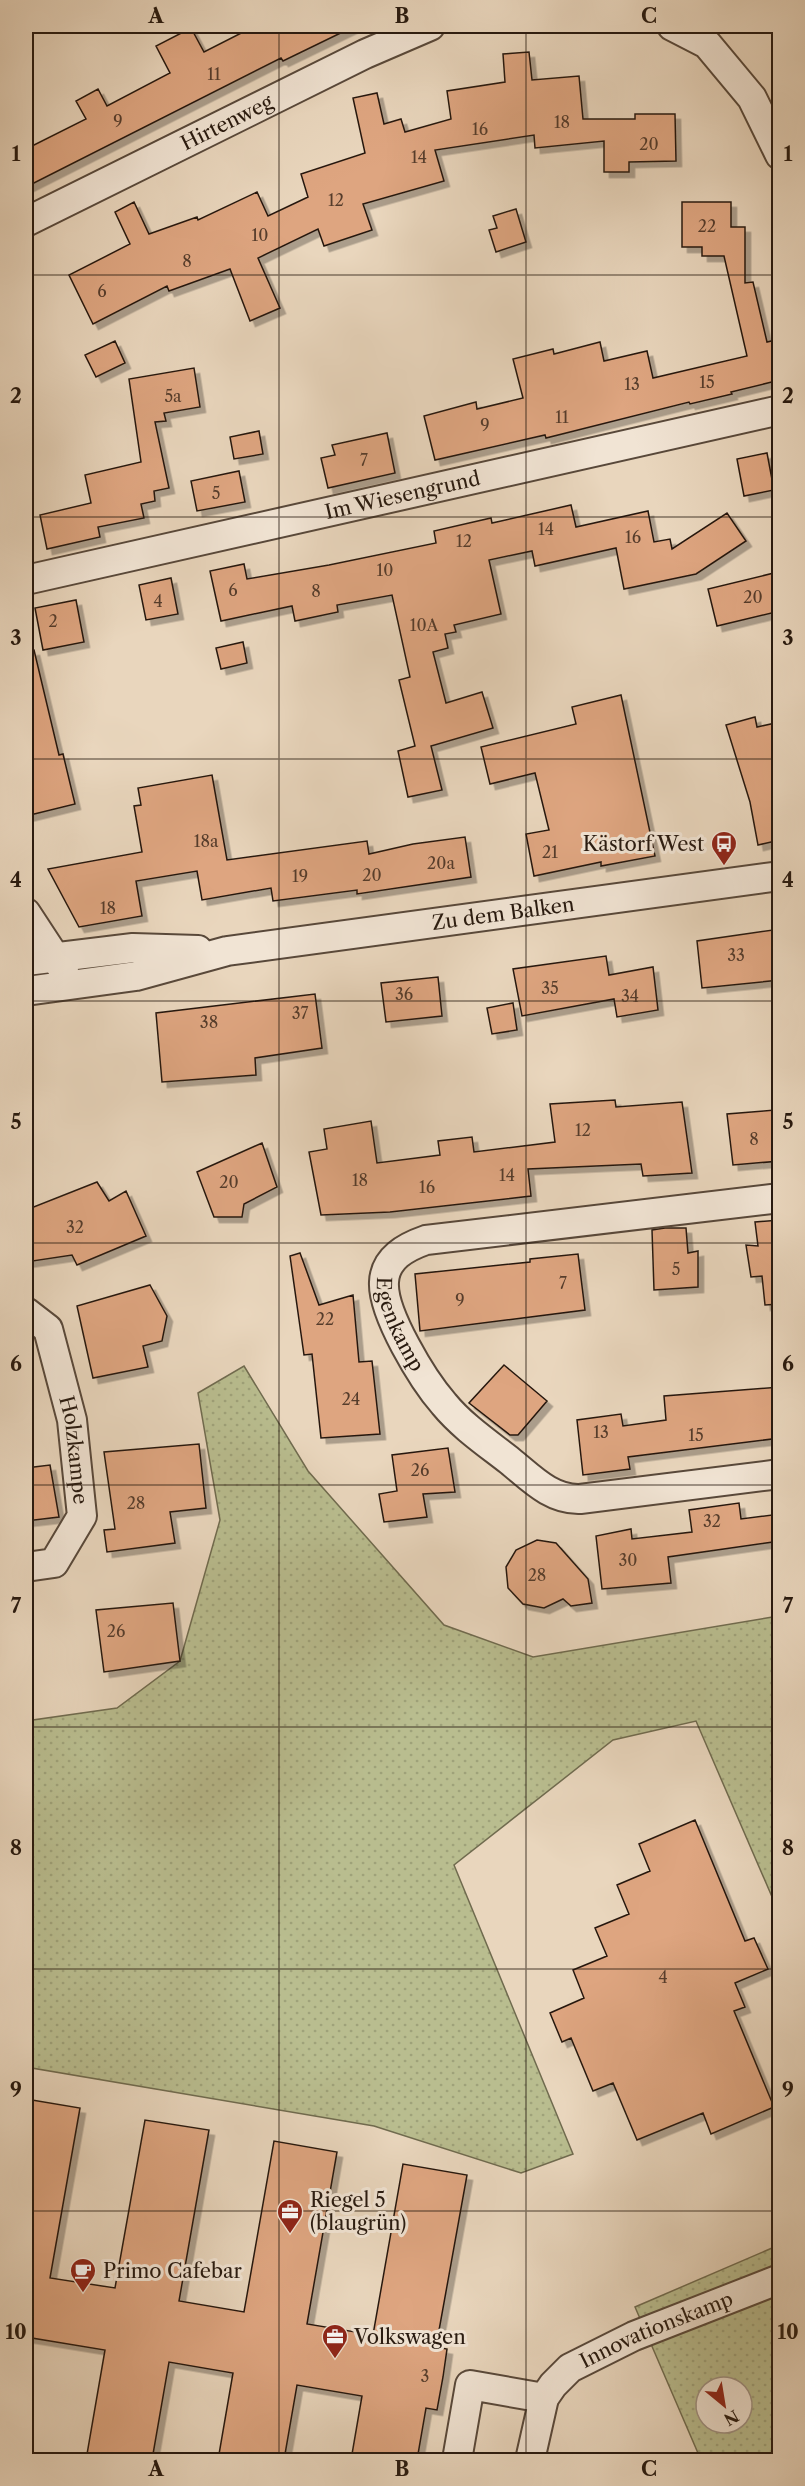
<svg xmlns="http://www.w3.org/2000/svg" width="805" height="2486" font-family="'Libre Caslon Text',serif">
<defs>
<pattern id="grass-dots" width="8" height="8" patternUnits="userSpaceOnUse" patternTransform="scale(1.5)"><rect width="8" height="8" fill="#b9bd8f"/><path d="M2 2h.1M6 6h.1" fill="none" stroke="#9fa27a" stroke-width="1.8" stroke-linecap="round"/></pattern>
<filter id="shadow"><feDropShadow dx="5.5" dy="5.5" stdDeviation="0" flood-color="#0004"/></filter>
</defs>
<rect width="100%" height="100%" fill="#e9d6bd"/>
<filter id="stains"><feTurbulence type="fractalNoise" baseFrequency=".00333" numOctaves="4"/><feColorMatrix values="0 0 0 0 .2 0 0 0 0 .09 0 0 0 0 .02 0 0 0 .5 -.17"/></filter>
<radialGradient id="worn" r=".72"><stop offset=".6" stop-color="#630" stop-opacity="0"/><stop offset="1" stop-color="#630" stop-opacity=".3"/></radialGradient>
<!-- grass -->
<path fill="url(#grass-dots)" stroke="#706b4f" stroke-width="1.5" fill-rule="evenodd" d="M244,1366L308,1471L444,1625L533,1657L779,1616V1913L696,1721L613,1740L454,1865L573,2154L521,2173L374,2126L26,2067V1721L117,1708L180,1661L220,1520L198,1393Z
M779,2245V2460H701L635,2307ZM706,2387H742V2423H706Z"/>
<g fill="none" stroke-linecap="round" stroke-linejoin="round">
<!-- stream -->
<path stroke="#6a7971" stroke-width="8" d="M26,31L36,26"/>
</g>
<!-- building -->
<path fill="#dea580" stroke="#27190f" stroke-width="1.5" filter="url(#shadow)" d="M255,26H355L283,61L281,58L26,187V149L86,119L76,101L98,89L107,106L170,73L156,46L191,28L204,52Z
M529,52L532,80L579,76L583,119H635V114H675L676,161L629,162V172H604V141L535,148L534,135L435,150L444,181L363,204L372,230L324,246L318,229L258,258L280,308L250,321L230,269L169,291L167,286L93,324L69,275L130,244L115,212L134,202L149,234L197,217L198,220L257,192L268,216L308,197L301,174L365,153L353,98L377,93L384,124L401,119L405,132L451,119L447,91L505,82L503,54Z
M682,202H731V227H745V283L753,282L767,342L780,339V380L731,392L732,394L690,404L689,402L546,438L545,435L435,460L424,416L476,402L477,409L523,398L513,359L553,349L554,354L600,342L604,361L647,351L653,378L747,356L724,256H702V247H682Z
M516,209L526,242L496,252L489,230L497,228L493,216Z
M115,341L125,363L96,377L85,355Z
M194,368L200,407L164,413L166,421L155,422L169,488L154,491L155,501L141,504L144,518L98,527L100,537L47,549L40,515L91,503L85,475L141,462L129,379Z
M259,431L263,454L234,459L230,437Z
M387,433L395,473L328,488L321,458L335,455L332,445Z
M767,453L774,490L744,496L737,459Z
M239,471L245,502L197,511L191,481Z
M571,505L576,527L648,511L654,542L670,539L672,549L727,513L746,541L696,574L624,589L616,548L535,566L532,551L489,560L501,614L454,625L456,632L445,634L448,648L433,652L446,703L482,692L493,728L431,746L442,790L408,797L398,751L415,746L399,680L410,677L392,595L337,605L338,612L295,621L292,606L221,621L210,571L244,564L247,579L329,565L436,543L434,531L491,518L492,523Z
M774,573L780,594V611L717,626L708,589Z
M171,578L178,614L146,620L139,585Z
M76,600L84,642L43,650L35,608Z
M243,642L247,663L221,669L216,648Z
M34,650L59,755L63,754L75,804L26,816V651Z
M621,695L655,856L601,866V862L534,876L526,834L549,830L535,773L490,784L481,747L576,724L572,707Z
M755,717L757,727L780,722V840L758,845L750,802L726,725Z
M212,775L227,860L367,841L369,854L413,844L465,837L471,877L357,894V890L273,901L271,888L202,900L197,871L136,881L142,916L79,927L48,869L142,852L134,806L141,805L138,788Z
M773,930L780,980L702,988L697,941Z
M606,956L609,975L653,967L658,1010L617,1017L614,999L522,1016L513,969Z
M438,977L442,1016L386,1022L381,983Z
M315,994L322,1048L255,1058L256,1075L162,1082L156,1013Z
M513,1003L517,1030L492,1034L487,1008Z
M615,1100L616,1107L682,1102L692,1173L643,1176L641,1164L528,1169L531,1196L390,1212L321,1215L309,1152L327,1149L324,1129L371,1121L377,1163L440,1155L438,1141L472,1137L474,1152L555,1142L550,1104Z
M775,1110L780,1161L733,1165L727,1114Z
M262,1143L277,1187L244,1204L242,1217H214L197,1172Z
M97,1182L109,1201L126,1191L146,1236L77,1265L72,1255L26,1262V1210Z
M780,1220V1304L765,1305L762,1276L751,1277L746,1245L758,1246L755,1222Z
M665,1228H686L688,1253L698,1251V1287L654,1290L652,1230Z
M300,1253L319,1305L353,1295L359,1362L372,1361L380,1434L321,1438L312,1354L304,1355L290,1256Z
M578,1254L585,1310L420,1331L415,1274L530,1262V1259Z
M150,1285L167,1316L162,1341L143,1346L148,1367L93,1378L77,1306Z
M504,1365L547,1401L518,1435H510L469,1403Z
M780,1387V1438L628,1457L630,1469L583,1475L577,1420L621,1414L623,1426L666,1420L664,1396Z
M199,1444L206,1508L170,1512L175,1543L107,1552L104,1530L115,1529L104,1452Z
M448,1448L455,1492L423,1494L427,1517L384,1522L379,1494L397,1491L392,1455Z
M50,1465L59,1517L26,1521V1468Z
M739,1503L741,1519L780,1514V1541L668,1557L671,1583L602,1589L596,1536L631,1529L632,1539L692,1532L689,1510Z
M537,1540L556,1543L588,1579L592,1603L571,1606L563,1599L544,1608L523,1604L508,1588L506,1567L516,1550Z
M173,1603L180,1661L104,1672L96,1610Z
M695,1820L745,1941L754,1938L768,1969L735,1983L745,2007L734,2011L774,2107L711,2134L703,2113L637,2140L613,2083L593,2091L571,2038L562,2042L550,2013L584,1998L573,1970L607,1956L595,1928L629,1914L617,1885L650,1871L639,1844Z
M26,2099L80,2108L50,2278L115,2288L145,2120L209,2130L179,2301L244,2312L274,2141L337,2152L307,2324L373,2335L403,2164L467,2175L436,2347L447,2349L443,2377L437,2410L426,2408L417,2460H351L362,2396L297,2385L284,2460H218L233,2373L169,2362L152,2460H86L105,2350L26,2337Z"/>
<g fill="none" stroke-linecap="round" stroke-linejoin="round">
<defs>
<g id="minor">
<path d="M672,26L707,44L752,98L780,155"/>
<path id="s1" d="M26,222L365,54L430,26"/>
<path id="s2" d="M26,580L780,410"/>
<path d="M26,913L64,971"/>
<path d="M26,961L133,948L198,950"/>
<path id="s3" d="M26,991L136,976L227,951L780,876"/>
<path id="s4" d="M780,1198L426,1240C406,1247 385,1258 384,1282C382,1313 423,1380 444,1404C462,1426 487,1443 510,1461C531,1478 551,1500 580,1499L780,1474"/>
<path id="s5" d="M26,1312L48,1329L72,1420L82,1516L54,1563L26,1567"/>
<path d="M457,2460L470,2385L544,2398"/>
<path id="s6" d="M530,2460L544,2398L553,2385L570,2368L634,2336L780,2279"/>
</g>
</defs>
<!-- minor casing -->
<use href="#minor" stroke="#58483a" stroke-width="32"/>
<!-- minor -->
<use href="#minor" stroke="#f1e4d4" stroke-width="28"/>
</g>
<!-- grid -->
<path fill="none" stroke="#27190f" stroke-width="1.5" stroke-opacity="0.55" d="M279,26V2460M526,26V2460M26,275H780M26,517H780M26,759H780M26,1001H780M26,1243H780M26,1485H780M26,1727H780M26,1969H780M26,2211H780"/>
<!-- icons -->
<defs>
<symbol id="bus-pin" viewBox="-11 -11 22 30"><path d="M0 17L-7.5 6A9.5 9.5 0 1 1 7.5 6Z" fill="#8f2418" stroke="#f1e4d4"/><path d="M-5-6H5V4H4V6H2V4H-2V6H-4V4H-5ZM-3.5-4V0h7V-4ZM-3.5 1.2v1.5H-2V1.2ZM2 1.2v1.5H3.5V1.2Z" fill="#fff"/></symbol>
<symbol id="office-pin" viewBox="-11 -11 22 30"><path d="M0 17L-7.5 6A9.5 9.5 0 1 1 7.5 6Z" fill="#8f2418" stroke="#f1e4d4"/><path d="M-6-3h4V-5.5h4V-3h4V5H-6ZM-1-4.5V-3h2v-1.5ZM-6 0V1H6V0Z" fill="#fff"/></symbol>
<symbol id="cafe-pin" viewBox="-11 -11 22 30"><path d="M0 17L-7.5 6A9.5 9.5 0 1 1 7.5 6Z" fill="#8f2418" stroke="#f1e4d4"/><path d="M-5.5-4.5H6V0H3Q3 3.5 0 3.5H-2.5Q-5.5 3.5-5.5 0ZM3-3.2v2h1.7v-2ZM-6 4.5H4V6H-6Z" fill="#fff"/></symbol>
</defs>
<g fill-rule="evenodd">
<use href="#bus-pin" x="709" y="829" width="30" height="40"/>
<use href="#office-pin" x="275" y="2197" width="30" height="40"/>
<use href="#cafe-pin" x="68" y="2256" width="30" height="40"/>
<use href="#office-pin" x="320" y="2322" width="30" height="40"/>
</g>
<g text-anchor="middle" stroke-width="6" stroke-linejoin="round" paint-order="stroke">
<!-- number labels -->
<g font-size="16" fill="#553c2b">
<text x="214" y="80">11</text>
<text x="118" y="127">9</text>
<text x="562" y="128">18</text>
<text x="480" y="135">16</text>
<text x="649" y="150">20</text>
<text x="419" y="163">14</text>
<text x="336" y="206">12</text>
<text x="707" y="232">22</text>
<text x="260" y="241">10</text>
<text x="187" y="267">8</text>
<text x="102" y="297">6</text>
<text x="707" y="388">15</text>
<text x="632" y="390">13</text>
<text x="173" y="402">5a</text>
<text x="562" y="423">11</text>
<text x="485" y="431">9</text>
<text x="364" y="466">7</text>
<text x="216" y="499">5</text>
<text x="546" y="535">14</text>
<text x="633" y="543">16</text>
<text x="464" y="547">12</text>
<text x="385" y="576">10</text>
<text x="233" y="596">6</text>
<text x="316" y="597">8</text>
<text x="753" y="603">20</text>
<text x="158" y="607">4</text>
<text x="53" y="627">2</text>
<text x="424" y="631">10A</text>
<text x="206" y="847">18a</text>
<text x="550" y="858">21</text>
<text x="441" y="869">20a</text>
<text x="372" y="881">20</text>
<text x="300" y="882">19</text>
<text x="108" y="914">18</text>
<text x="736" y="961">33</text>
<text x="550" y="994">35</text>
<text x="404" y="1000">36</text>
<text x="630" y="1002">34</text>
<text x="300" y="1019">37</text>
<text x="209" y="1028">38</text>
<text x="583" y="1136">12</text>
<text x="754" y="1145">8</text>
<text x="507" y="1181">14</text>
<text x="360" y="1186">18</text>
<text x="229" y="1188">20</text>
<text x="427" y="1193">16</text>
<text x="75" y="1233">32</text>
<text x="676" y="1275">5</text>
<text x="563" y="1289">7</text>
<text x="460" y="1306">9</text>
<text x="325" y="1325">22</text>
<text x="351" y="1405">24</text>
<text x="601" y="1438">13</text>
<text x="696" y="1441">15</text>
<text x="420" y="1476">26</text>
<text x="136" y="1509">28</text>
<text x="712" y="1527">32</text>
<text x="628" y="1566">30</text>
<text x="537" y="1581">28</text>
<text x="116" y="1637">26</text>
<text x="663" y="1983">4</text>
<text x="425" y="2382">3</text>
</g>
<!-- street labels -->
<g font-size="20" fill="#27190f" stroke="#f1e4d4">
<text dy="7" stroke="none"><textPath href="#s1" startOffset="224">Hirtenweg</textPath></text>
<text dy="7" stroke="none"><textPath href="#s2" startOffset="386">Im Wiesengrund</textPath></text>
<text dy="7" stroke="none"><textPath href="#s3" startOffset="484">Zu dem Balken</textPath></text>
<text dy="7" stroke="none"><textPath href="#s4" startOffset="465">Egenkamp</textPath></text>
<text dy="7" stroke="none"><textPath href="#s5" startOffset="152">Holzkampe</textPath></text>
<text dy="7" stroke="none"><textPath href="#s6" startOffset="198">Innovationskamp</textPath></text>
</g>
<!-- poi labels -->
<g font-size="20" fill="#27190f" stroke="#f1e4d4" text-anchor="start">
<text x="704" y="851" text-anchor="end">Kästorf West</text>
<text x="310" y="2207">Riegel 5<tspan x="310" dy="23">(blaugrün)</tspan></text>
<text x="103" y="2278">Primo Cafebar</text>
<text x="354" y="2344">Volkswagen</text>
</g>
</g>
<!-- margin -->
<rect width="805" height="2486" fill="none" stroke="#e9d6bd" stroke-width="66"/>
<!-- north arrow -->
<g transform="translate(724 2405) rotate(150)"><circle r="28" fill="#f1e4d4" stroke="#a09385" stroke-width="1.5"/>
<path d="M0-4.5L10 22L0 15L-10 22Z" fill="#8f2418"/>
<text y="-9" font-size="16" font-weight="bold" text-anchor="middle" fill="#27190f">N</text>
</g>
<rect x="33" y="33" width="739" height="2420" fill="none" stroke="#27190f" stroke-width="2"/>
<g font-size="20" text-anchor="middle" font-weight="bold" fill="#27190f">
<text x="156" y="23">A</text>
<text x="402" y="23">B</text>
<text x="649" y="23">C</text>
<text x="16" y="161">1</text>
<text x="788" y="161">1</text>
<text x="16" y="403">2</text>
<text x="788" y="403">2</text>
<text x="16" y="645">3</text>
<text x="788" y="645">3</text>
<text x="16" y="887">4</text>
<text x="788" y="887">4</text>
<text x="16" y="1129">5</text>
<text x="788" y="1129">5</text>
<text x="16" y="1371">6</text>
<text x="788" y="1371">6</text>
<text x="16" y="1613">7</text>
<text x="788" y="1613">7</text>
<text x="16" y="1855">8</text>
<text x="788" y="1855">8</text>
<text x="16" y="2097">9</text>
<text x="788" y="2097">9</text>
<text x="16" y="2339">10</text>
<text x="788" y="2339">10</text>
<text x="156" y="2476">A</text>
<text x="402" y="2476">B</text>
<text x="649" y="2476">C</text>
</g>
<rect width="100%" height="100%" filter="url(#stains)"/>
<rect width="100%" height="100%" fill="url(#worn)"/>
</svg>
